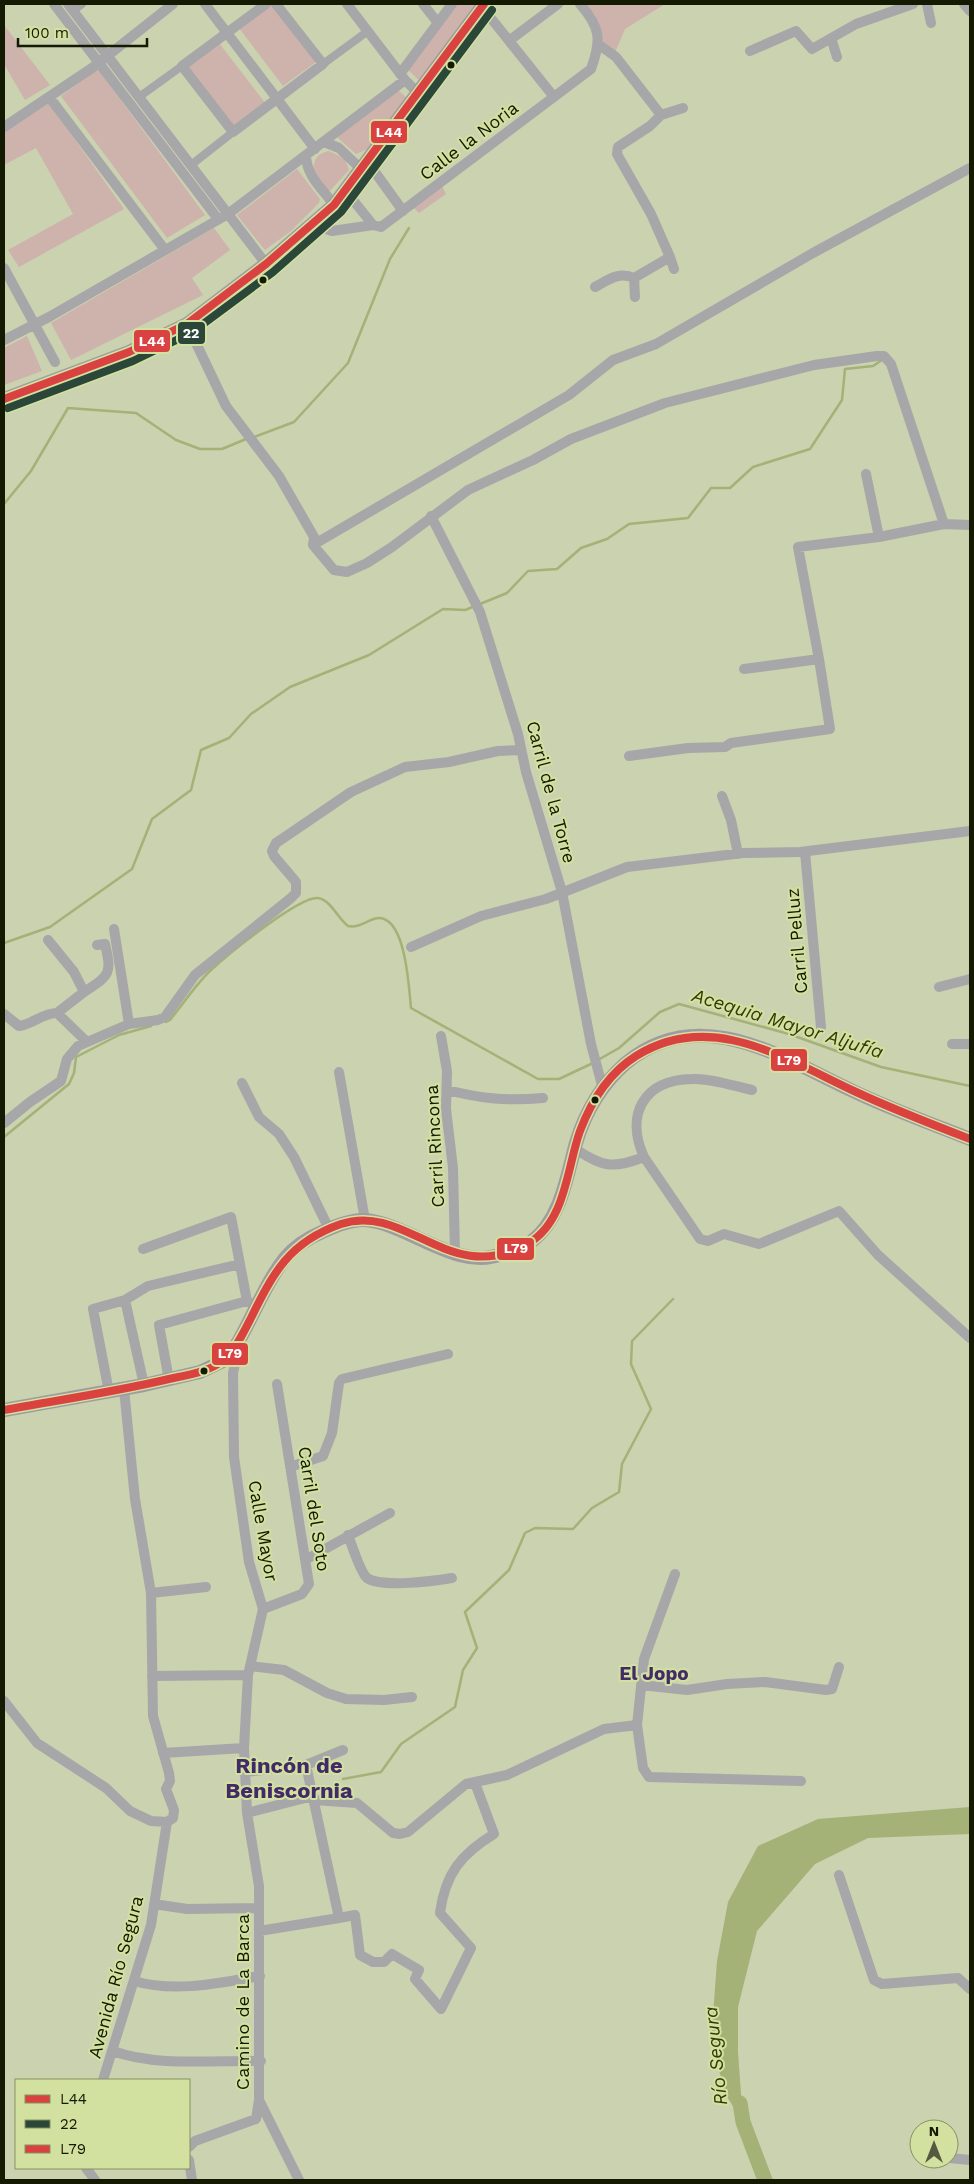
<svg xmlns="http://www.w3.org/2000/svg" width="974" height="2184" font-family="'Work Sans',sans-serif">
<rect width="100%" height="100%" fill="#cad2af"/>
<!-- green -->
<path fill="#ceb2ac" d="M271,4L316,62L283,86L239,28Z
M452,4H482L421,82L406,68Z
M580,4H665L625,29L614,55L598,44Z
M4,25L50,85L25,100L4,64Z
M219,43L266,104L234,129L187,67Z
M98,69L205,215L167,238L61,96Z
M398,90L407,98L368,149L356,154L337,137Z
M49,103L124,209L19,267L8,250L73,214L36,148L4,165V132Z
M329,151L345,159L349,170L329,192L313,173C314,160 316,154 329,151Z
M297,169L320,199L319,203L291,231L265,250L237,215Z
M442,186L446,194L419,213L413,207Z
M214,228L230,250L192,278L203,295L71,360L51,323Z
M27,336L42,371L4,385V348Z"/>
<!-- water -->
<path fill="#a4b177" d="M970,1807V1834L868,1838L815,1864L757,1931L738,2007V2052L743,2122L726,2095L711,2042L717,1961L728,1902L758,1846L818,1819Z"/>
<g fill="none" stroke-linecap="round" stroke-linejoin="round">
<!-- stream -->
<path stroke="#a4b177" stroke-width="2.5" d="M254,437L294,422L348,363L390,259L409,228
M4,504L31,471L68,408L136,413L176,440L200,449H222L246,439
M480,604L507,593L528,571L557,569L581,548L607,539L629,524L688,518L711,488H730L753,467L810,449L842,400L845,369L873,366L882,360
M4,943L50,927L132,869L152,819L191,790L201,750L229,738L251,714L290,687L369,655L443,609L465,610L475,606
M166,1022L170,1020C183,1004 196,984 211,970C227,955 299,896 318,898C331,900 338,919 348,926C363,929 372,914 384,919C406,927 409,988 411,1008L538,1079H559L593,1063
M598,1060L619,1048L660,1012L679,1004L789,1034L881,1067L970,1086
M4,1137L69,1084L74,1073L76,1057L119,1035L151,1026
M343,1779L381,1772L401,1744L455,1707L463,1670L477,1648L465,1612L509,1570L525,1533L535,1528L573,1529L592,1508L619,1492L622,1464L651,1409L631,1364L632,1341L673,1299"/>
<!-- river -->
<path stroke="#a4b177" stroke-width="15" d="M740,2103L743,2122L765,2180"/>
<!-- pedestrian -->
<path stroke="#a7a6a9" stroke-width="8" d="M73,11L82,4
M323,64L368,31
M139,97L182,66
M191,165L233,132"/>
<!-- minor -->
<path stroke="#a7a6a9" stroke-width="10" d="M54,4L218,219
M68,4L266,264
M205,4L315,149
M266,4L182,66L233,132L323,64L276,4
M347,4L405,80L418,93
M423,4L438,23
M927,4L931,23
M964,4L970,11
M482,7L554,97
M831,38L837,57
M510,40L558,4
M598,44L616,57L661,115L683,108
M750,51L796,31L812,49L856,24L913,4
M400,74L452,4
M50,98L165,250
M4,127L92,68L173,4
M324,142L339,148L361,169
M306,156C307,177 322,188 334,205
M367,161L403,211
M345,190L373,225L381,227L591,69C602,39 600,27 580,4
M316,221L326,229L332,231L373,225
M670,257L674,269
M4,268L55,362
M634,278L635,297
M595,287C608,280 619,271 634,278L670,257L651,214L617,154L618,147L650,126L661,115
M187,324L226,406L279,476L314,537L313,545L334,570L347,572L367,563L392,547L468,490L533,460L571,439L665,403L814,365L877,356H884L891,364L944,524
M4,340L49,317L228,214L405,80
M866,474L879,537
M431,516L480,612L518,734L526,772L562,892L591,1044L603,1089
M313,545L569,395L613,360L656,344L813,253L970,168
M744,669L819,659
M629,756L688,748L725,747L731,743L830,729L819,659L798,547L879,537L944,524L970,525
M722,796L731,820L738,854
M805,852L821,1027
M114,929L129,1024
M48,940L74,972L84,992L57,1013
M411,947L481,916L546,899L627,867L743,853L800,852L970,831
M939,987L970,979
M84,992C110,975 112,974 105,944L97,945
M4,1014L19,1026C33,1024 43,1013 57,1013L87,1042
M441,1036L447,1071L446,1109L453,1168L455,1254
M952,1044H970
M339,1072L365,1220
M242,1083L259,1117L279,1134L294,1157L329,1229
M447,1090C483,1099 506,1101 543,1098
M4,1123L30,1102L61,1081L67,1059L78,1046L129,1024L158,1020L165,1017L195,975L291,898L296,893V882L274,856L272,851L276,843L282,839L351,792L405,767L449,762L498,751L521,750
M575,1149C603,1166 611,1170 644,1157L700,1239L708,1241L724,1234L759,1244L839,1211L878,1255L970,1338
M644,1157C625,1115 643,1080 692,1079C711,1078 733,1086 752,1090
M143,1249L231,1217L247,1301L257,1307
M125,1300L144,1385
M169,1380L159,1325L247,1301
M109,1392L93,1309L125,1300L148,1286L240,1264
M290,1467L323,1456L332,1433L339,1383L342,1379L448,1354
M348,1535C352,1545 360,1572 367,1578C382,1588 434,1581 452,1578
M307,1559L390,1513
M675,1574L644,1659L637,1725L643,1768L649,1777L801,1781
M151,1593L206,1587
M263,1609L302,1594L309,1584L277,1384
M250,1666L284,1670L327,1693L346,1699L384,1700L412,1697
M152,1676L248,1675
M641,1685L687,1690L727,1684L765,1682L826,1690L832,1689L839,1667
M4,1701L37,1743L106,1788L130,1811L151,1821L167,1822L173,1818L174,1810L166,1789L170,1781L169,1773L153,1716L151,1593L135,1499L124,1389
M343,1750L306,1765L339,1918L355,1915L360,1955L373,1962H384L392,1954L419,1970L415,1979L441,2009L471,1948L440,1913C445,1874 461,1854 494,1834L475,1783
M163,1753L244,1748
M246,1772L306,1765
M314,1800L357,1803L393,1833L400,1834L408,1832L466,1784L507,1775L604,1729L637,1725
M247,1813L313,1796
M839,1875L874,1980L882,1984L958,1978L970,1989
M154,1904L187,1909L259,1908
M259,1931L339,1918
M134,1981C175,1993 219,1983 260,1976
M113,2051C156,2067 215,2060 261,2061
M103,2080L151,1925L167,1822
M259,2100L299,2180
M189,2147L195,2141L256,2119L259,2100V1886L247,1813L244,1748L248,1675L263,1609L249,1562L234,1457L233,1373L239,1346
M949,2158L970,2160
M189,2160L192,2180
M86,2168L95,2180"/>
<!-- secondary -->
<path stroke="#9e9ca1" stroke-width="14" d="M4,399L129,352L187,324L266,264L334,205L484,4
M4,1410L144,1385L200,1372L223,1361L234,1349C252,1320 264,1285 285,1258C295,1246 310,1237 324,1231C335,1226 352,1219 365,1220C407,1223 458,1272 501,1254C510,1250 523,1247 532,1241C561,1219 567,1175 576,1143C585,1113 602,1084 626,1063C700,1001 784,1059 855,1092C893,1110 932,1124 970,1139"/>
<defs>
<path id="bus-1" d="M4,399L129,352L187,324L266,264L334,205L484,4"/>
<path id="bus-2" d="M8,408L133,361L191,333L273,272L341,212L492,10"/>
<path id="bus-3" d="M4,1410C59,1400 114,1392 169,1379C187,1375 209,1372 224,1360C236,1349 243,1333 250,1320C273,1273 289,1242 341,1224C407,1202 450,1289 529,1243C566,1221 567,1167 580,1131C591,1102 609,1073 636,1056C711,1009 785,1059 854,1091C892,1109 931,1124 970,1139"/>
</defs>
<!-- bus-1 casing -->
<use href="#bus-1" stroke="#d2e1a0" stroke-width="11"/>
<!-- bus-2 casing -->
<use href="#bus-2" stroke="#d2e1a0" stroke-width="11"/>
<!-- bus-3 casing -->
<use href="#bus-3" stroke="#d2e1a0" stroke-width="11"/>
<!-- bus-1 -->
<use href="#bus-1" stroke="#da4241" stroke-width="8"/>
<!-- bus-2 -->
<use href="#bus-2" stroke="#2a4739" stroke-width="8"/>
<!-- bus-3 -->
<use href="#bus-3" stroke="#da4240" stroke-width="8"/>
</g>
<!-- markers -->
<g fill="#141902" stroke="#d2e1a0" stroke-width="2">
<circle cx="451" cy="65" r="4.5"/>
<circle cx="263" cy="280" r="4.5"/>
<circle cx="595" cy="1100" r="4.5"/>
<circle cx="204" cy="1371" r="4.5"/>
</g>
<g text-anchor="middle" stroke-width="4" stroke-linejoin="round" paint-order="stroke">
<!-- street labels -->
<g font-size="18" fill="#141902" stroke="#d2e1a0">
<text transform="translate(469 141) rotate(-37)" y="6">Calle la Noria</text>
<text transform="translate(551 792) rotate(75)" y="6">Carril de la Torre</text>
<text transform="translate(797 941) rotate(-95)" y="6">Carril Pelluz</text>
<text transform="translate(435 1146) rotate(-93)" y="6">Carril Rincona</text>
<text transform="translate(314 1509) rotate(81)" y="6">Carril del Soto</text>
<text transform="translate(263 1531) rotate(80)" y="6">Calle Mayor</text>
<text transform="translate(116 1977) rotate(-75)" y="6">Avenida Río Segura</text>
<text transform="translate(243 2002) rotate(-90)" y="6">Camino de La Barca</text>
</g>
<!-- water labels -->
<g font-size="19" font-style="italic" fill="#323b04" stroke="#d2e1a0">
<text transform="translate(788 1023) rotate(17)" y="7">Acequia Mayor Aljufía</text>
<text transform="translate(715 2056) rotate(-96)" y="7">Río Segura</text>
</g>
<!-- neighbourhood labels -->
<g font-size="19" font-weight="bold" fill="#412a65" stroke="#d2e1a0">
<text x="654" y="1680">El Jopo</text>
</g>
<!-- district labels -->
<g font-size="22" font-weight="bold" fill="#412a65" stroke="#d2e1a0">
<text x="289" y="1773">Rincón de<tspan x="289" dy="25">Beniscornia</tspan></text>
</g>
</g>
<g stroke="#d2e1a0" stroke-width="2">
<rect x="370" y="120" width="38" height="24" rx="5" fill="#da4241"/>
<rect x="177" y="321" width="29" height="24" rx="5" fill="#2a4739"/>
<rect x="133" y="329" width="38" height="24" rx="5" fill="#da4241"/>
<rect x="770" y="1048" width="38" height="24" rx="5" fill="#da4240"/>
<rect x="496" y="1237" width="39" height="24" rx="5" fill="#da4240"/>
<rect x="211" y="1342" width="38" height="24" rx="5" fill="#da4240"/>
</g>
<g font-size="14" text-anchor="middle" font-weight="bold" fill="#fff">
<text x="389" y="137">L44</text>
<text x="191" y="338">22</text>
<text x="152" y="346">L44</text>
<text x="789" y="1065">L79</text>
<text x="516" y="1253">L79</text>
<text x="230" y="1358">L79</text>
</g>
<!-- border -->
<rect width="974" height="2184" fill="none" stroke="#141902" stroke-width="10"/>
<!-- legend -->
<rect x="15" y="2079" width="175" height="90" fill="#d2e1a0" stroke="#869161"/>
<rect x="25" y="2095" width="25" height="8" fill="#da4241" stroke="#869161"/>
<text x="60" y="2104" font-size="15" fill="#141902">L44</text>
<rect x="25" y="2120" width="25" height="8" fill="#2a4739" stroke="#869161"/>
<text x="60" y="2129" font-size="15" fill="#141902">22</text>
<rect x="25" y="2145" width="25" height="8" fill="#da4240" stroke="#869161"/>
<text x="60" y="2154" font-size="15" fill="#141902">L79</text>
<!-- north arrow -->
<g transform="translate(934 2144)"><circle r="24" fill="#d2e1a0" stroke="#869161"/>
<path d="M0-4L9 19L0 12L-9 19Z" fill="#545a3f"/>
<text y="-8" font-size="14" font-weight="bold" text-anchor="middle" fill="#141902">N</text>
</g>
<!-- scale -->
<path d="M18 38v8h129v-8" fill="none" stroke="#141902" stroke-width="2.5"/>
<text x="25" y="38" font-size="15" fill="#141902" stroke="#d2e1a0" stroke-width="4" paint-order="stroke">100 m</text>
</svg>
